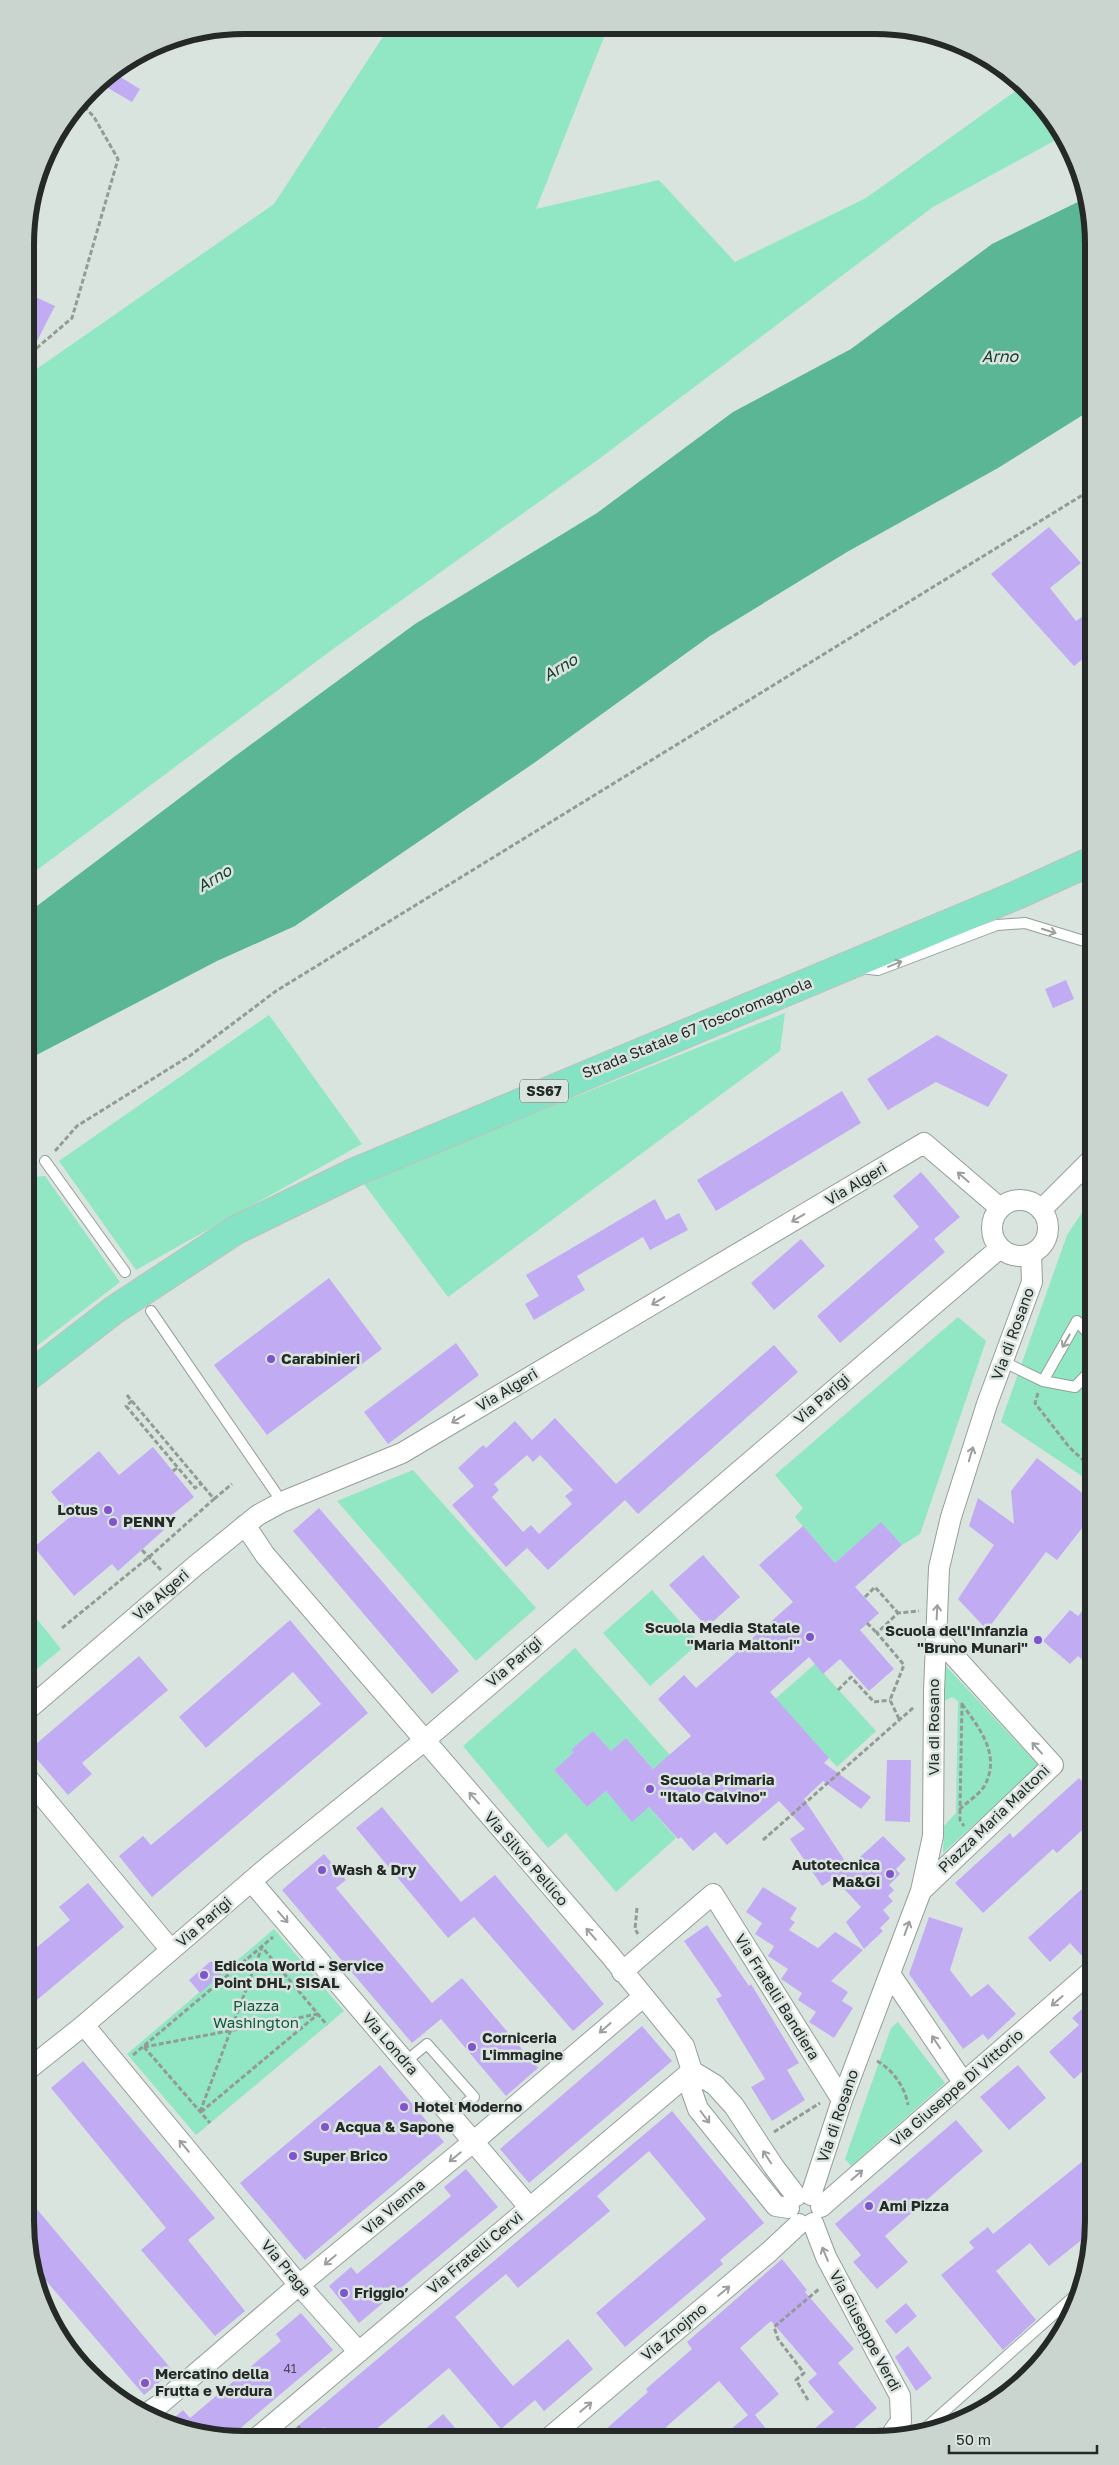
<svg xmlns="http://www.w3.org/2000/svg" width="1119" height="2465" font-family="'Golos Text',sans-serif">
<rect width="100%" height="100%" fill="#d9e4df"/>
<!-- green -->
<path fill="#91e6c4" d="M390,26L608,27L536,209L659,180L735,262L866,198L1024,85L1057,123L1063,136L933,207L599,459L329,652L25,879V377L274,204Z
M785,1013L780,1051L448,1297L364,1184L501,1126Z
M269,1015L362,1144L136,1270L59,1161Z
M45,1176L120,1282L25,1355V1178Z
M1094,1199V1484L1001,1422L1067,1235L1083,1211Z
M958,1317L986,1341L920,1534L902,1545L881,1523L835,1563L795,1517L803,1508L775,1475Z
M413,1470L536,1608L476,1661L337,1501Z
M652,1590L699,1643L650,1686L603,1633Z
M25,1604L61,1649L25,1679Z
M575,1648L670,1755L653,1769L626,1738L611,1751L593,1731L572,1750L574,1752L554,1770L587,1807L606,1791L632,1821L649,1807L676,1838L616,1892L566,1833L548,1848L463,1746Z
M815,1664L876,1731L837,1767L775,1699Z
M944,1664L1039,1766L943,1853L944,1826L956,1813L958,1701L952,1697L942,1702Z
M274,1929L344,2011L196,2135L127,2054Z
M898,2022L945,2083L851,2166L845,2159L891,2028Z"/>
<!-- water -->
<path fill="#5ab694" d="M1088,197L1094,244V408L998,468L847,552L710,636L534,763L295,926L217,961L25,1061V915L234,757L415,624L597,513L733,412L851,349L992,244Z"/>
<!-- building -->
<path fill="#c1acf4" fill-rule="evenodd" d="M117,75L140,89L132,102L108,88Z
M25,292L55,306L37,341L25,336Z
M1049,527L1081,563L1050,588L1076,621L1094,609V650L1074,666L991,574Z
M1066,980L1074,999L1053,1008L1045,989Z
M937,1035L1008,1075L988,1107L936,1082L888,1110L867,1079Z
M842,1091L861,1123L716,1211L697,1180Z
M921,1172L960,1217L934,1239L945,1252L840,1343L817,1316L919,1227L893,1196Z
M655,1199L666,1220L679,1213L688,1230L650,1250L643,1237L577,1276L585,1290L534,1320L525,1304L539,1296L526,1275Z
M801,1239L825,1266L774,1310L751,1283Z
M329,1278L382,1349L267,1435L214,1365Z
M456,1343L479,1375L388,1444L364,1412Z
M774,1345L798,1372L638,1514L625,1500L548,1570L527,1548L506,1567L452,1505L474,1486L458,1468L483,1445L486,1448L515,1421L532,1440L555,1418L616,1484ZM527,1455L533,1462L540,1455L573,1490L565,1496L572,1504L539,1534L531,1525L523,1532L492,1497L499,1490L494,1484Z
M153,1447L194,1497L161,1524L165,1529L118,1571L112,1564L74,1596L34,1547L71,1516L51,1492L99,1451L119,1475Z
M1037,1458L1094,1502V1513L1057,1560L1046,1552L987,1630L958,1599L994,1545L969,1526L978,1498L1014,1524L1011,1491Z
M319,1508L459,1671L432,1694L293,1531Z
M881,1522L902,1545L855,1587L879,1613L860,1630L894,1669L869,1691L840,1659L823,1674L809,1657L770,1692L829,1758L824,1763L871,1797L861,1809L823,1781L804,1799L849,1867L883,1836L906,1859L896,1869L900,1874L889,1885L894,1890L888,1896L893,1901L883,1910L890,1918L880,1928L883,1931L864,1949L846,1922L861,1907L834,1878L822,1886L790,1839L805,1829L779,1801L727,1845L715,1832L693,1851L681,1837L678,1839L649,1807L632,1822L606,1791L587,1807L554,1770L574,1752L571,1750L593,1731L611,1751L626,1738L653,1769L691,1736L658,1699L684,1675L696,1688L793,1602L759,1565L803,1526L835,1563Z
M703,1555L740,1597L707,1627L669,1585Z
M1094,1597V1669L1078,1656L1070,1664L1043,1641L1070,1610L1078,1616Z
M290,1620L368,1713L152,1897L119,1856L143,1836L151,1845L321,1704L293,1672L206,1748L179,1717Z
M139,1656L168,1690L82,1763L92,1774L68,1795L29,1750Z
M887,1760H911L910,1822L885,1821Z
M1079,1778L1094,1793V1819L1057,1853L1053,1849L983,1913L955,1883L1010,1833L1013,1838Z
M382,1807L461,1902L495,1875L604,2004L573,2031L474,1917L448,1938L356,1828Z
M324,1854L346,1880L336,1888L432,2003L462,1978L538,2068L506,2096L441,2019L412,2043L282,1890Z
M1094,1878V1944L1081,1955L1070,1943L1050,1962L1028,1938Z
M88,1883L124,1927L25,2010V1957L70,1920L59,1907Z
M763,1887L797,1908L790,1919L795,1922L789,1930L818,1948L835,1932L863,1950L831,1981L848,1992L842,2001L853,2008L834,2038L809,2022L816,2012L798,2000L802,1993L781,1979L788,1969L768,1956L774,1946L755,1934L762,1923L746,1912Z
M929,1917L963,1928L950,1970L971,1997L988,1984L1016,2014L988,2040L983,2034L963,2049L909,1974Z
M707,1925L749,1986L751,1984L799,2063L787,2070L805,2100L772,2121L751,2087L765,2079L716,1999L722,1996L684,1941Z
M211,1961L222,1974L200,1993L189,1980Z
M1094,1998V2061L1074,2079L1049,2052L1079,2025L1072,2018Z
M642,2026L672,2061L529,2183L500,2149Z
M83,2061L215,2218L188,2240L245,2311L215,2336L141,2250L166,2228L51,2088Z
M380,2065L444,2142L305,2260L240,2183Z
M1018,2065L1046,2098L1009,2130L980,2097Z
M672,2111L764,2223L720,2260L723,2264L625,2347L596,2313L706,2219L649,2151L597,2196L610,2211L518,2288L506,2274L455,2317L513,2386L568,2339L593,2369L544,2411L535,2400L501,2429L449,2368L367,2437H332L324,2427L312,2437L286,2436Z
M956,2120L983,2151L885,2236L908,2262L877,2289L853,2262L861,2255L835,2224Z
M1094,2152V2230L1049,2266L1030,2243L996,2271L1036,2320L1003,2350L941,2275L974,2248L969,2242L988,2227L993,2234Z
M466,2169L498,2207L359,2323L329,2286L351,2267L357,2274L451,2196L444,2187Z
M25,2195L173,2371L144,2395L30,2262L25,2221Z
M782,2259L807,2290L805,2292L854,2349L838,2363L877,2408L841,2440H801L834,2412L808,2382L817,2374L771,2321L740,2348L779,2394L755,2415L774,2439H719L748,2415L719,2381L666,2427L670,2431L661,2439L596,2438L648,2392L646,2389L692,2349L687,2342Z
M906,2303L917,2316L896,2334L885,2321Z
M301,2313L333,2350L231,2436H202L167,2424L183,2410L190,2418L281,2341L276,2334Z
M908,2346L932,2378L916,2391L895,2357Z
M443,2414L463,2437H416Z"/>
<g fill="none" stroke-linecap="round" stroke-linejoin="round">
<defs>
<path id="service" d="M861,968L878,970L997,925L1025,923L1094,944
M45,1161L125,1272
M151,1311L282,1502
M1004,1362L1043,1381L1075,1387L1094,1367
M1043,1381L1077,1321L1094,1340
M405,2062L427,2044L474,2097L450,2116
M891,2437L920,2433L1081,2290"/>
<path id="minor" d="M992 1228a28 28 0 1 1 56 0a28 28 0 1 1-56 0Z
M1041,1210L1094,1157
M245,1525L265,1555L610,1955L684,2046L692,2071V2092L698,2109L776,2206L789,2208
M25,1712L195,1566L258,1515L282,1502L402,1453L924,1143L1000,1208
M25,1775L171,1950
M251,1881L529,2207
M921,1891L1053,1765L935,1635
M622,1972L713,1894L842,2100
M890,1974L963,2082
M84,2025L299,2285L359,2352
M692,2071L715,2085L734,2106L774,2167L796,2196
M25,2072L84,2025L270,1865L425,1740L1000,1248
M811,2195L842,2100L921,1891L933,1836L934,1691L939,1568L951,1517L987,1404L1032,1282L1031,1254
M821,2207L1094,1969
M813,2223L826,2257L900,2396L901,2421L889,2438
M144,2415L159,2405L299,2285L473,2142L643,1997
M259,2436L692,2071
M549,2438L769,2252L799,2224"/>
<path id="primary" d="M25,1379L114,1310L236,1230L355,1172L1017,895L1094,860"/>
</defs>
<!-- service casing -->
<use href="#service" stroke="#959f9a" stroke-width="12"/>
<!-- minor casing -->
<use href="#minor" stroke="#959f9a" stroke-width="22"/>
<!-- primary casing -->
<use href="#primary" stroke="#bebfbe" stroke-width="30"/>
<!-- path -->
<path stroke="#939b97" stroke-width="3" stroke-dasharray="5 2.5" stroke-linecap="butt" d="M25,358L72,318L118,159L94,117L81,103
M55,1151L77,1126L191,1055L276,991L1094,488
M25,1179L34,1171
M25,1194L28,1177
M1038,1393L1035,1403L1069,1447L1094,1470
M132,1401L126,1406L195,1488L201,1484
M173,1471L178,1467
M214,1499L232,1484
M142,1550L162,1571
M865,1597L875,1587L898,1613
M867,1623L877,1633
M62,1628L149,1557L214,1499L126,1394
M838,1690L851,1677L874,1702L890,1700
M962,1704C979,1728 1001,1754 985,1785C980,1794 967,1802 960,1809Z
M899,1719L890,1700L904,1665L877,1633L898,1613L919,1611
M960,1809V1820L964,1826
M763,1840L914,1707
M637,1908L635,1929L638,1934
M144,2047L318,2014
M144,2047L210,2123
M133,2055L273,1937
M877,2061C893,2070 905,2087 908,2105
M200,2112L262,1947L327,2025
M201,2112L317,2015
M774,2132L820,2103
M808,2400L796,2380L804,2373L778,2339L774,2327L819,2289
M298,2426L306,2436"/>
<!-- service -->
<use href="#service" stroke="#fff" stroke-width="10"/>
<!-- minor -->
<use href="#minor" stroke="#fff" stroke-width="20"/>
<!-- primary -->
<use href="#primary" stroke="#85e3c5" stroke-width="28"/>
</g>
<!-- one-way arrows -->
<defs><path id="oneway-shaft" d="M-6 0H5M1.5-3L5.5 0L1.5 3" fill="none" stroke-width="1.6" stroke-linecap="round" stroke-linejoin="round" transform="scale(1.25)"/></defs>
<g stroke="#9d9f9e">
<use href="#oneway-shaft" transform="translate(1049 931) rotate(18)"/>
<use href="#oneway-shaft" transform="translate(895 964) rotate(-22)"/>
<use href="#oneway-shaft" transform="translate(963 1177) rotate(-139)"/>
<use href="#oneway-shaft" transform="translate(798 1218) rotate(149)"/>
<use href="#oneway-shaft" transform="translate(658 1301) rotate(149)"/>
<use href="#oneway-shaft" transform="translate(1066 1341) rotate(120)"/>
<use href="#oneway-shaft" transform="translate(458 1419) rotate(149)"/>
<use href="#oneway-shaft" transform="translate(971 1454) rotate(-73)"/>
<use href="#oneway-shaft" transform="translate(937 1612) rotate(-87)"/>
<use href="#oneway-shaft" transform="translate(1037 1748) rotate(-132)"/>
<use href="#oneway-shaft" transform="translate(474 1798) rotate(-131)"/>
<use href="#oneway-shaft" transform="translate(283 1917) rotate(49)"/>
<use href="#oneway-shaft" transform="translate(907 1928) rotate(-70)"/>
<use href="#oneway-shaft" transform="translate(591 1934) rotate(-131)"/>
<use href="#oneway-shaft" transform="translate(1057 2001) rotate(139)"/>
<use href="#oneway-shaft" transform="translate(605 2028) rotate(139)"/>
<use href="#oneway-shaft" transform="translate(936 2042) rotate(-124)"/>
<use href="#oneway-shaft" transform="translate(705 2117) rotate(53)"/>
<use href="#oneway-shaft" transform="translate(184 2146) rotate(-130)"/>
<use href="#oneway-shaft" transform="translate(455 2157) rotate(141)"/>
<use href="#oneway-shaft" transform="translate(767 2157) rotate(-123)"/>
<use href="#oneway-shaft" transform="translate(857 2175) rotate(-41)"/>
<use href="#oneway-shaft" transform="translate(825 2254) rotate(-113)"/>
<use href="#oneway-shaft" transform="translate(330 2260) rotate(140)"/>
<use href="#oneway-shaft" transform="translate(724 2291) rotate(-40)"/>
<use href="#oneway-shaft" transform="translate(586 2407) rotate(-40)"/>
</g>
<!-- markers -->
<g fill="#8154cd" stroke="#d9e4df" stroke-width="2">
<circle cx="271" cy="1359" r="5"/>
<circle cx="108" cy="1510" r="5"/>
<circle cx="113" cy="1522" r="5"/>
<circle cx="810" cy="1637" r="5"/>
<circle cx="1038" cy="1640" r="5"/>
<circle cx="650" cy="1789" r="5"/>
<circle cx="322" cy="1870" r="5"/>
<circle cx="890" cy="1874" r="5"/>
<circle cx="204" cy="1975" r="5"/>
<circle cx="472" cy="2047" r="5"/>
<circle cx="404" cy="2107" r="5"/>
<circle cx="325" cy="2127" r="5"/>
<circle cx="293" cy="2156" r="5"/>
<circle cx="869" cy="2206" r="5"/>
<circle cx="344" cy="2293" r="5"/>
<circle cx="145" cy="2383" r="5"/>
</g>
<g text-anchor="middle" stroke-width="5" stroke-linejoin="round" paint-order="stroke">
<!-- number labels -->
<g font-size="12" fill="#4c4a5a">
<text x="290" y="2373">41</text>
</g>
<!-- shield labels -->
<rect fill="#d9e4df" stroke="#5b615e" stroke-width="1" x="520" y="1079.5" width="48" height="23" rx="4"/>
<g font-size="14" font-weight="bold" fill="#252927">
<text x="544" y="1096">SS67</text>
</g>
<!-- street labels -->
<g font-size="15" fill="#252927" stroke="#d9e4df">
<text transform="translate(697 1028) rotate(-22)" y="5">Strada Statale 67 Toscoromagnola</text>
<text transform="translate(856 1184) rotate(-31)" y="5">Via Algeri</text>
<text transform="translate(1013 1334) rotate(-70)" y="5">Via di Rosano</text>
<text transform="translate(507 1390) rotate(-31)" y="5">Via Algeri</text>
<text transform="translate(822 1399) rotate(-41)" y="5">Via Parigi</text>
<text transform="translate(161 1595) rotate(-41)" y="5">Via Algeri</text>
<text transform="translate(514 1662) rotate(-41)" y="5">Via Parigi</text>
<text transform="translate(934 1727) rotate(-90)" y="5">Via di Rosano</text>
<text transform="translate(994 1819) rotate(-44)" y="5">Piazza Maria Maltoni</text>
<text transform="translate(526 1859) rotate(49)" y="5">Via Silvio Pellico</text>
<text transform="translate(204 1922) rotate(-41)" y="5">Via Parigi</text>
<text transform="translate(777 1997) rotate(58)" y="5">Via Fratelli Bandiera</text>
<text transform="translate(390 2044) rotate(49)" y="5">Via Londra</text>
<text transform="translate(957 2088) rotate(-41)" y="5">Via Giuseppe Di Vittorio</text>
<text transform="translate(838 2116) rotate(-71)" y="5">Via di Rosano</text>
<text transform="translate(394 2207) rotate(-40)" y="5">Via Vienna</text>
<text transform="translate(475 2253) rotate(-40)" y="5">Via Fratelli Cervi</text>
<text transform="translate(286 2268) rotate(50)" y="5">Via Praga</text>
<text transform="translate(865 2331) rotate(62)" y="5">Via Giuseppe Verdi</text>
<text transform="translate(674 2332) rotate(-40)" y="5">Via Znojmo</text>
</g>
<!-- poi labels -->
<g font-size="15" font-weight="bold" fill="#252927" stroke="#d9e4df" text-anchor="start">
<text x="281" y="1364">Carabinieri</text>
<text x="98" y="1515" text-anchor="end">Lotus</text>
<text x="123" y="1527">PENNY</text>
<text x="800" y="1633" text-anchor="end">Scuola Media Statale<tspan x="800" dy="17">"Maria Maltoni"</tspan></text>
<text x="1028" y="1636" text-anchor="end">Scuola dell'Infanzia<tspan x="1028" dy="17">"Bruno Munari"</tspan></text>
<text x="660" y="1785">Scuola Primaria<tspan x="660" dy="17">"Italo Calvino"</tspan></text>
<text x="880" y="1870" text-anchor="end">Autotecnica<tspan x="880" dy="17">Ma&amp;Gi</tspan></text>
<text x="332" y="1875">Wash &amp; Dry</text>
<text x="214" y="1971">Edicola World - Service<tspan x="214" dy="17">Point DHL, SISAL</tspan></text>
<text x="482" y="2043">Corniceria<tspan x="482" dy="17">L'immagine</tspan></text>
<text x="414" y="2112">Hotel Moderno</text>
<text x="335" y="2132">Acqua &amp; Sapone</text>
<text x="303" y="2161">Super Brico</text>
<text x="879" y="2211">Ami Pizza</text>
<text x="354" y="2298">Friggio’</text>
<text x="155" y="2379">Mercatino della<tspan x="155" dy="17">Frutta e Verdura</tspan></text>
</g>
<!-- park labels -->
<g font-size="15" fill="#0f5a42" stroke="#d9e4df">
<text x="256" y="2011">Piazza<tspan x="256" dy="17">Washington</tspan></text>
</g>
<!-- water labels -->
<g font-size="16" font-style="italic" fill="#174031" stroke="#d9e4df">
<text x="1000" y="362">Arno</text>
<text transform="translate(560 667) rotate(-31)" y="6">Arno</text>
<text transform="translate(214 878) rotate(-31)" y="6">Arno</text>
</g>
</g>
<!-- crop -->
<path d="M0 0H1119V2465H0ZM244 34H875A210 210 0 0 1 1085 244V2221A210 210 0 0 1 875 2431H244A210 210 0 0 1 34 2221V244A210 210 0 0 1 244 34Z" fill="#cbd5d0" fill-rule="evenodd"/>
<path fill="none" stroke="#252927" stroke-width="6" d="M244 34H875A210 210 0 0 1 1085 244V2221A210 210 0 0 1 875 2431H244A210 210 0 0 1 34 2221V244A210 210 0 0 1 244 34Z"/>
<!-- scale -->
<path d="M949 2445v8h148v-8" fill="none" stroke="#252927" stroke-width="2.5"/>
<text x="956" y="2445" font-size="15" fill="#252927" stroke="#d9e4df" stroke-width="4" paint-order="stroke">50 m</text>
</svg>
